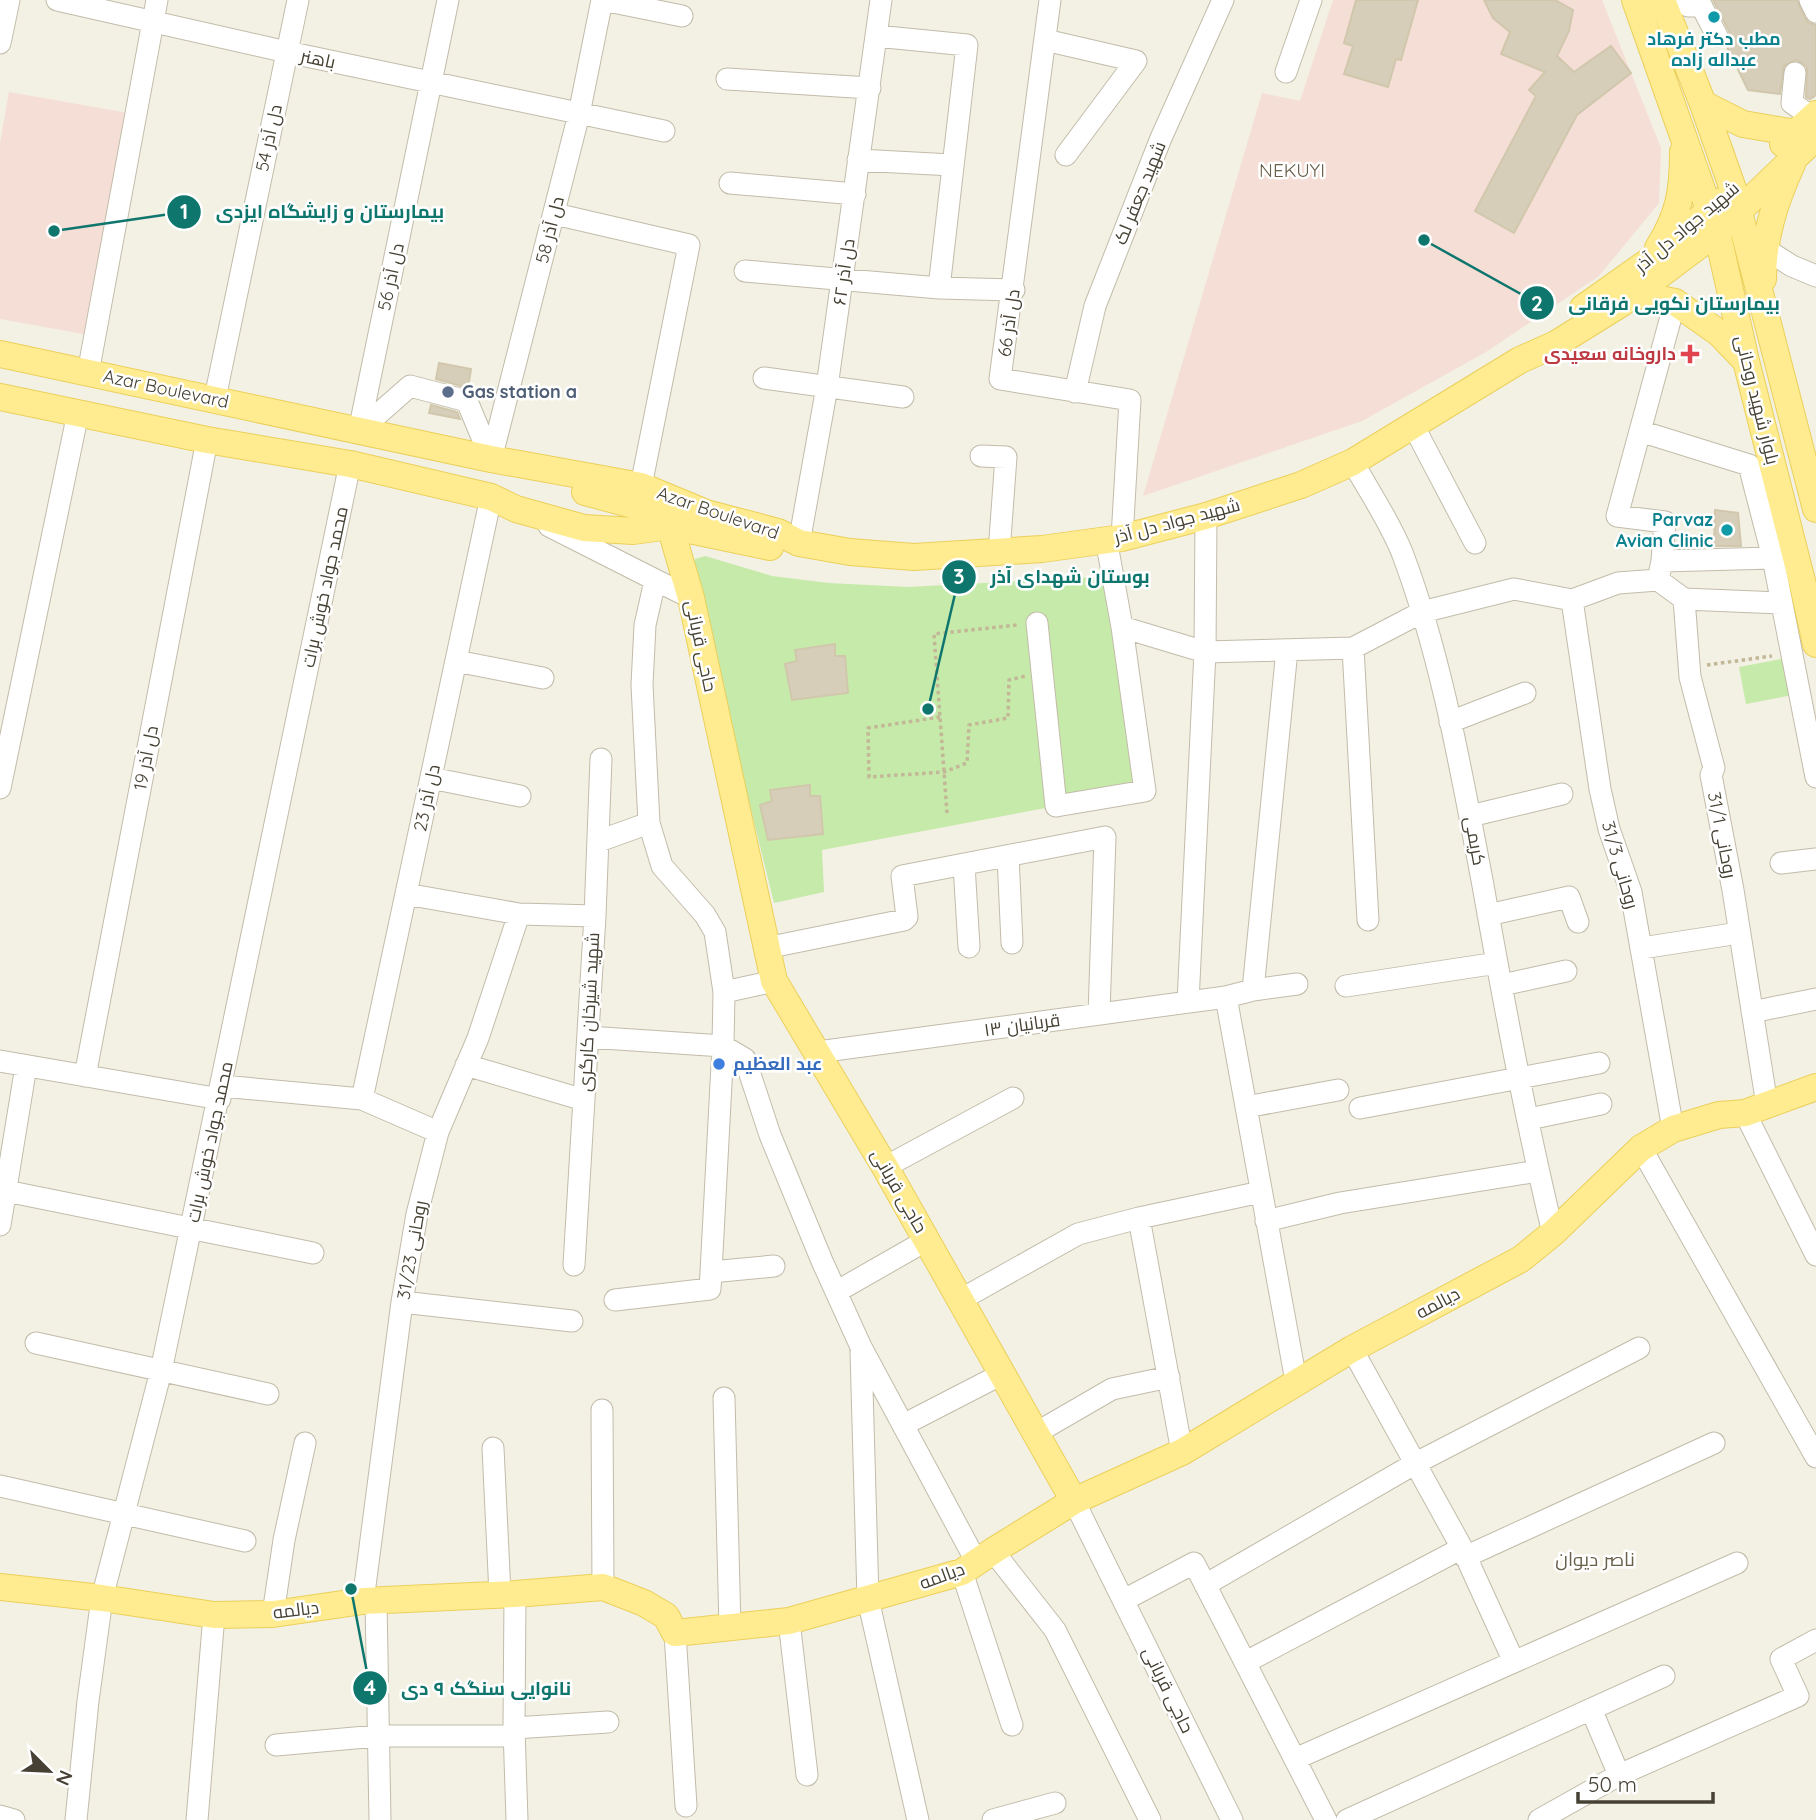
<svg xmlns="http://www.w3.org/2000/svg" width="1816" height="1820" font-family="Quicksand,Cairo,sans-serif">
<rect width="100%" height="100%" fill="#f3f0e4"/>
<!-- medical -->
<path fill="#f5ded6" d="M1333,0H1602L1661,148L1659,203L1599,276L1486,352L1362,421L1143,496L1262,93L1300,101Z
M9,92L128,113L89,335L0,319V143Z"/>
<!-- green -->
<path fill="#c6eaaa" d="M705,556L772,576L829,583L908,587L1117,576L1136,791L822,850L824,892L774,903L691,567L695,559Z
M1786,658L1793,695L1746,704L1739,667Z"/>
<!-- building -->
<path fill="#d6ceb9" stroke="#d1c7ac" stroke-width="2" d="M1356,0H1418L1401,60L1396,59L1388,87L1344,74L1353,46L1344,43Z
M1484,0H1555L1573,10L1569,31L1557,56L1574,72L1611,46L1631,73L1577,115L1514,233L1475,211L1536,96L1529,90L1545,72L1501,54L1510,32L1493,18Z
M1713,0H1797L1805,18L1809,23L1816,25V95L1810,99L1806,97L1807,68L1803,63L1796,60L1784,66L1780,94L1748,90L1726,45L1730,37L1729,31Z
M439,363L471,369L468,388L436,379Z
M431,405L457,412L460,419L429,413Z
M1715,510L1738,513L1741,546H1714Z
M835,644V656H845L848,693L792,700L785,664L797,661L795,650Z
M810,785V796H820L823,834L768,840L760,805L772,801L770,790Z"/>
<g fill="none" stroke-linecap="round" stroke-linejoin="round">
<defs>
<path id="minor" d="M57,0L287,52L664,131
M603,0L682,16
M1050,0L1000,379L1130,400L1122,538
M1686,0L1688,6L1701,5L1717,36
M1810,0L1816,12
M876,36L967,45L939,288
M1045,40L1136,61L1066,155
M0,43L9,0
M1286,72L1311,0
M1795,73L1792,103L1812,117
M727,79L870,88
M858,160L952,165
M730,183L855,194
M555,214L689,245L641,486
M1765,249L1792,266L1816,276
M745,271L939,288L1014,290
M88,373L157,0
M764,378L903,397
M1075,392L1095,306L1161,138L1223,0
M215,398L298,0
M1413,425L1475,543
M359,431L448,0
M359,431L410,386L467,401L491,459
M1640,431L1749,465L1773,558L1816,777
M981,456L1006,457L999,552
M491,459L579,114L602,0
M1353,462C1369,492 1391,523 1403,555C1442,659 1461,771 1482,880C1503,998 1525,1117 1553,1233
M549,526L691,598
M799,543L827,387L881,0
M1662,561L1773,558
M1658,580L1684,599L1690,677L1714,768L1711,775L1733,890L1767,1105
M1658,580L1662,561L1665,522L1617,516L1675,302
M1684,599L1782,603
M1572,600L1600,789L1609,829L1631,892L1673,1129
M1037,623L1056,806L1145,791L1122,627L1106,539
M1122,627L1205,652L1353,648L1422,612L1514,589L1572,600L1618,583L1658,580
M1353,648L1368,920
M456,661L543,678
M1450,722L1525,693
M431,778L520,796
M0,788L78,413
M1470,816L1562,794
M599,841L649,823
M1008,856L1012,943
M1781,863L1816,859
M964,865L969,947
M406,894L519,914L595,916
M1488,915L1569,897L1578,922
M766,948L904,920L907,917L902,876L1105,837L1099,1014
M1642,948L1739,933
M1502,985L1566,971
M1346,986L1497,963
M1253,990L1287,650
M724,992L774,981
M1226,997L1296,1381
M1188,1002L1205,652L1206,516
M1752,1012L1816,999
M588,1037L723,1046L745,1059L770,1135L822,1261L861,1347L976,1561
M818,1052L1226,997L1253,990L1297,984
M0,1061L220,1099
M466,1065L584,1100
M85,1076L207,440
M222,1086L362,1099L438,1132
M362,1099L491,497
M1246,1107L1338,1090
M1360,1108L1599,1063
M1745,1113L1816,1255
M1529,1119L1601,1104
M1641,1148L1816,1457
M885,1167L1013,1098
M6,1191L313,1253
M1139,1218L1182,1452
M1266,1221L1340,1203L1538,1171
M0,1225L26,1066
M574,1265L595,916L601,759
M711,1272L774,1266
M836,1292L927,1240
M615,1300L710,1289L711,1272L723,1046L724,992L715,932L705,915L662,866L649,823L642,685L645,625L655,581
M960,1300L1078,1234L1139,1218L1261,1192
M402,1302L572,1321
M36,1343L268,1394
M1352,1349L1462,1548L1514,1662
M861,1352L868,1599L918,1820
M724,1398L730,1627
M602,1410L603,1587
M903,1425L1002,1374
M1036,1433L1112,1389L1169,1377
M493,1448L500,1594
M0,1486L245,1541
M1074,1501L1232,1820
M993,1551L1055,1630L1150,1820
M1465,1557L1714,1443
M962,1572L1012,1725
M1205,1585L1416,1463L1639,1348
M515,1594L514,1728L517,1820
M1124,1600L1194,1563L1326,1820
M363,1601L402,1302L417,1214L438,1132L478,1038L519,914
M376,1602L380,1820
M273,1614L284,1540L305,1443
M789,1621L807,1775
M675,1633L686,1806
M1246,1662L1462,1548
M1591,1709L1619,1775
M514,1728L608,1722
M276,1745L377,1736H514
M1295,1759L1737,1563
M0,1816L14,1820
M76,1820L88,1701L102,1598L161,1371L350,464
M197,1820L214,1615
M993,1820L1055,1803
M1347,1820L1664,1676
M1539,1820L1619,1775L1798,1696L1781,1659L1816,1640"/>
<path id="major" d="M1635,0L1717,232L1746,361L1803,585L1816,644
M1662,0L1703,104L1733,189L1816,509
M1703,104L1743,124L1795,133
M1783,144L1816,114
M1658,248C1679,215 1683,191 1683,152
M1763,279C1763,238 1775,201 1792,164
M1635,294L1675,302L1719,333L1746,361
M1583,308L1652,259L1721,201
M0,354L491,459L641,486L706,513L778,532L799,543L850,552L914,557L1042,549L1122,538L1206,516L1301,485L1353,462L1520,360L1556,344L1622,303L1717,232L1816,137
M0,397L207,440L350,464L491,497L516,509L584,528L633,531L670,526L770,547
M585,492L633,505L670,526L691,598L774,981L885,1167L1074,1501
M0,1587L102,1598L214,1615L273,1614L363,1601L515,1594L603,1587L644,1603L666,1616L675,1633L789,1621L962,1572L993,1551L1074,1501L1182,1452L1352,1349L1521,1259L1553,1233L1641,1148L1673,1129L1719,1115L1745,1113L1816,1087"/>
</defs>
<!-- minor casing -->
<use href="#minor" stroke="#c2bca9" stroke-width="23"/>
<!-- major casing -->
<use href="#major" stroke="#ebd05a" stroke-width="28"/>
<!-- path -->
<path stroke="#c2b796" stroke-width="3.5" stroke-dasharray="3.5 3.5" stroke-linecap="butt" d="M1707,665L1772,656
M940,717L868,728L869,777L944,772L967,763L969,725L1008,718L1009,680L1026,676
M947,813L934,634L1017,625"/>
<!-- minor -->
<use href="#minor" stroke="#fff" stroke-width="21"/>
<!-- major -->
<use href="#major" stroke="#ffec91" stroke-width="26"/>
</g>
<!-- markers -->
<g fill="#0f9aa8" stroke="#fff" stroke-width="2.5">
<circle cx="1714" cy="17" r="7"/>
<circle cx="1727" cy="530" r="7"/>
</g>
<path fill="#e0444e" stroke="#fff" stroke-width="2.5" d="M1686.5 343.5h7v7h7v7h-7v7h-7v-7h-7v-7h7z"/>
<circle fill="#5c6f8a" stroke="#fff" stroke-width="2.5" cx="448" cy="392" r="7"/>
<circle fill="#3f7fe0" stroke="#fff" stroke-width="2.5" cx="719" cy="1064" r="7"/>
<g text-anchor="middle" stroke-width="5" stroke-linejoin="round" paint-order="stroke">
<!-- culture labels -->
<g font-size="18" font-weight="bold" fill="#0d838f" stroke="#fff">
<text x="1714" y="45">مطب دکتر فرهاد<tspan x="1714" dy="21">عبداله زاده</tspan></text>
<text x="1713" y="526" text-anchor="end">Parvaz<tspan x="1713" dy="21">Avian Clinic</tspan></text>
</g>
<!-- street labels -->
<g font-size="18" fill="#464134" stroke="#fff">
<text transform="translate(318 59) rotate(12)" y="6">باهنر</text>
<text transform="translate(269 138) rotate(-78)" y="6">دل آذر 54</text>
<text transform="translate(1140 193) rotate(-68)" y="6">شهید جعفر لک</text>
<text transform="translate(1687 227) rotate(-40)" y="6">شهید جواد دل آذر</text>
<text transform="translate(550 230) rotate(-76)" y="6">دل آذر 58</text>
<text transform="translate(844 272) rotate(-82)" y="6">دل آذر ۶۲</text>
<text transform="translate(391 277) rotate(-78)" y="6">دل آذر 56</text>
<text transform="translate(1009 323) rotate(-82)" y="6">دل آذر 66</text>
<text transform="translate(166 389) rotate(12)" y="6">Azar Boulevard</text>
<text transform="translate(1757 400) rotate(76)" y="6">بلوار شهید روحانی</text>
<text transform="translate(718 513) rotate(19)" y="6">Azar Boulevard</text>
<text transform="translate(1177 521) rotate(-15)" y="6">شهید جواد دل آذر</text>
<text transform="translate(325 587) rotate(-78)" y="6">محمد جواد خوش برات</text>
<text transform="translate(701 646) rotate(78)" y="6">حاجی قربانی</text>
<text transform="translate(146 758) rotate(-79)" y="6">دل آذر 19</text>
<text transform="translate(427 798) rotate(-78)" y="6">دل آذر 23</text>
<text transform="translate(1722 835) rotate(79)" y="6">روحانی 31/1</text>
<text transform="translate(1475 841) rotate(80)" y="6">کریمی</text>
<text transform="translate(1620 865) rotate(74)" y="6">روحانی 31/3</text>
<text transform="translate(589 1012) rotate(-87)" y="6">شهید شیرخان کارگری</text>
<text transform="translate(1022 1025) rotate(-8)" y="6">۱۳ قربانیان</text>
<text transform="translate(210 1142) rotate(-78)" y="6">محمد جواد خوش برات</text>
<text transform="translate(899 1191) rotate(60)" y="6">حاجی قربانی</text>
<text transform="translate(412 1250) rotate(-80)" y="6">روحانی 31/23</text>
<text transform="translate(1438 1303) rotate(-28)" y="6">دیالمه</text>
<text transform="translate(942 1576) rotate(-20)" y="6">دیالمه</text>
<text transform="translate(296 1610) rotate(-7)" y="6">دیالمه</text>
<text transform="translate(1168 1690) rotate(64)" y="6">حاجی قربانی</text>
</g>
<!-- health labels -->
<g font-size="18" font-weight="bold" fill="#be3a42" stroke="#fff" text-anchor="end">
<text x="1676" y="360">داروخانه سعیدی</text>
</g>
<!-- service labels -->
<g font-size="18" font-weight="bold" fill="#4e5e75" stroke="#fff" text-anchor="start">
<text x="462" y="398">Gas station a</text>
</g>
<!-- shop labels -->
<g font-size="18" font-weight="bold" fill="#366cbe" stroke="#fff" text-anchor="start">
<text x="733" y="1070">عبد العظيم</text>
</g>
<!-- neighbourhood labels -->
<g font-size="19" fill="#69604a" stroke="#fff">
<text x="1292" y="177">NEKUYI</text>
<text x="1595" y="1566">ناصر دیوان</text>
</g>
</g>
<!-- callouts -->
<path fill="none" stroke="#0f766e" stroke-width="2.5" d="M54 231L184 212M1424 240L1537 303M928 709L959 577M351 1589L370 1688"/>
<g fill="#0f766e" stroke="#fff" stroke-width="2.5">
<circle cx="54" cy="231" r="7"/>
<circle cx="1424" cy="240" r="7"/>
<circle cx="928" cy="709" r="7"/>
<circle cx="351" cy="1589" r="7"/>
<circle cx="184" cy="212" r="18"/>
<circle cx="1537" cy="303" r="18"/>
<circle cx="959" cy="577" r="18"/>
<circle cx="370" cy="1688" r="18"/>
</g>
<g font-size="21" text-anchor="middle" font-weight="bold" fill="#fff">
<text x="184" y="219">1</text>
<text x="1537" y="311">2</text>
<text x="959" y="584">3</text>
<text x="370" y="1695">4</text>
</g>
<g font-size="19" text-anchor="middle" font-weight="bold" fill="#0f766e" stroke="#fff" stroke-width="5" stroke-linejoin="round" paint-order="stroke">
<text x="330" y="218">بیمارستان و زایشگاه ایزدی</text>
<text x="1674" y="310">بیمارستان نکویی فرقانی</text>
<text x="1070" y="583">بوستان شهدای آذر</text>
<text x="486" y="1695">نانوایی سنگک ۹ دی</text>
</g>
<!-- north arrow -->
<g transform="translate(49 1771) rotate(114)" stroke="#ffffff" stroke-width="5" paint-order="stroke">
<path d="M0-5L12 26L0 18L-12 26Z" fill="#464134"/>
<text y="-10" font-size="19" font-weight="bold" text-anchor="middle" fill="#464134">N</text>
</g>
<!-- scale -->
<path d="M1578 1792v10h135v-10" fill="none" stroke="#464134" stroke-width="3.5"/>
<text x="1588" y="1792" font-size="21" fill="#464134" stroke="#ffffff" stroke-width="5" paint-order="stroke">50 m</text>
</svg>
